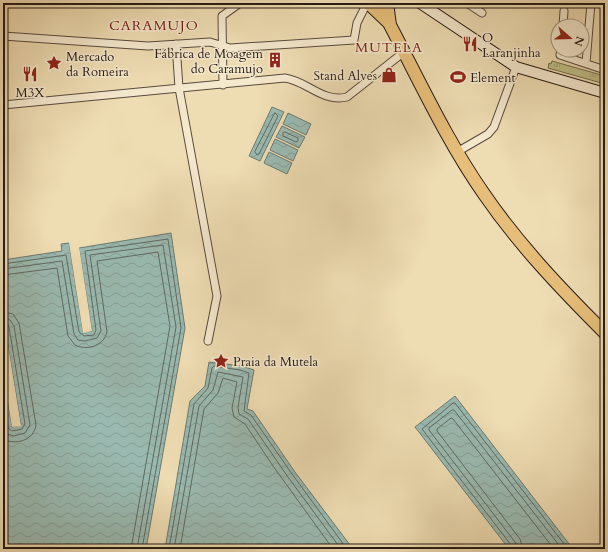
<svg xmlns="http://www.w3.org/2000/svg" width="608" height="552" font-family="Cardo,serif">
<defs>
<pattern id="grass-tufts" width="24" height="20" patternUnits="userSpaceOnUse"><rect width="24" height="20" fill="#c0be87"/><path d="M3 7l-1-3M5 7V3M7 7l1-3M15 17l-1-3M17 17v-4M19 17l1-3" fill="none" stroke="#a5a374"/></pattern>
<pattern id="water-waves" width="16" height="10" patternUnits="userSpaceOnUse"><rect width="16" height="10" fill="#9abab1"/><path d="M0 5q4-4 8 0t8 0" fill="none" stroke="#859f97"/></pattern>
</defs>
<rect width="100%" height="100%" fill="#eedcb2"/>
<filter id="stains"><feTurbulence type="fractalNoise" baseFrequency=".005" numOctaves="4"/><feColorMatrix values="0 0 0 0 .2 0 0 0 0 .09 0 0 0 0 .02 0 0 0 .5 -.17"/></filter>
<radialGradient id="worn" r=".72"><stop offset=".6" stop-color="#630" stop-opacity="0"/><stop offset="1" stop-color="#630" stop-opacity=".3"/></radialGradient>
<!-- grass -->
<path fill="url(#grass-tufts)" stroke="#736c4e" d="M552,61L605,76V84L548,68L549,63L551,64Z"/>
<!-- water -->
<path fill="url(#water-waves)" stroke="#6c7a72" d="M272,107L284,112L260,161L249,156Z
M288,113L311,124L306,135L283,124Z
M282,126L305,137L299,148L276,137Z
M275,139L298,150L293,161L270,150Z
M269,152L292,163L287,174L264,163Z
M171,233L185,328L146,549H3V372L12,427L21,425L3,315V260L62,251L61,244L69,243L83,332L92,331L79,248Z
M209,362L242,366L254,370L247,409L253,411L295,472L353,549H165L190,401L205,386Z
M455,396L573,549H509L415,427Z"/>
<!-- pier -->
<path fill="#eedcb2" d="M69,243H71L84,330L90,329L77,248L79,246L92,331L83,333Z
M3,315L21,426L12,427L3,370L5,372L14,425L19,424L3,328Z"/>
<g fill="none" stroke-linecap="round" stroke-linejoin="round">
<!-- shore -->
<path stroke="#606a62" stroke-width="1" d="M275,113L278,116L259,154L257,155L255,152Z
M285,132L298,138V141L296,142L283,136V133Z
M3,264L66,255L79,332L84,336L94,335L96,330L85,251L168,239L181,328L142,549
M3,269L62,261L74,334L78,340L85,341L97,338L101,331L90,255L163,245L176,327L137,549
M3,275L57,268L68,336L75,345C87,351 104,346 107,332L97,261L158,252L170,326L131,549
M3,312L13,314L19,323L36,425C34,440 16,446 3,439
M3,318L10,320L14,326L30,425L25,433L14,436L7,434L3,428
M3,323H7L9,327L25,424L22,429L12,431L8,428L3,397
M169,549L194,404L208,388L212,368L214,366L240,370L249,373L244,411L251,415L292,474L347,549
M174,549L199,406L213,390L218,372L243,377L238,407L239,414L248,419L288,477L341,549
M180,549L204,409L218,393L223,378L237,382L232,408L234,417L245,424L273,466L333,549
M512,549L511,545L422,429L453,403H455L568,549
M517,549L515,542L429,430V428L452,410H454L562,549
M523,549L520,539L437,431V429L451,418L453,419L554,549"/>
<defs>
<path id="street" d="M467,3L482,13
M563,26L564,11
M3,36L148,46L210,42L230,48L354,40L357,23L367,3
M176,44L179,88L217,296L208,341
M561,50L560,55L605,70
M586,63L591,3
M223,85L222,16L240,3
M3,105L285,78C307,81 323,103 347,97L404,52
M457,152L488,134L494,127L516,67"/>
<path id="secondary" d="M420,3L516,67L605,93"/>
<path id="primary" d="M387,3L390,25C420,82 447,141 484,194C519,245 561,289 605,333
M369,4L390,24"/>
</defs>
<!-- street casing -->
<use href="#street" stroke="#584a3c" stroke-width="9"/>
<!-- secondary casing -->
<use href="#secondary" stroke="#261a14" stroke-width="12"/>
<!-- primary casing -->
<use href="#primary" stroke="#261a14" stroke-width="14"/>
<!-- street -->
<use href="#street" stroke="#f4e8cd" stroke-width="7"/>
<!-- secondary -->
<use href="#secondary" stroke="#f4e8cd" stroke-width="10"/>
<!-- primary -->
<use href="#primary" stroke="#e7be79" stroke-width="12"/>
</g>
<!-- icons -->
<defs>
<symbol id="restaurant-bare" viewBox="-9 -9 18 18"><path d="M-5-6h1v4h1v-4h1v4h1v-4h1v5L-1.5 .5V6h-2V.5L-5-1ZM5-6V6H3V1.5H1.5Q1.5-4 5-6Z" fill="#8f2418" stroke="#f4e8cd" stroke-width="2.5" paint-order="stroke"/></symbol>
<symbol id="building-bare" viewBox="-9 -9 18 18"><path d="M-4-6H4V6H1V3H-1V6H-4ZM-2.5-4.3h1.7v1.8h-1.7ZM.8-4.3h1.7v1.8H.8ZM-2.5-1h1.7V.8h-1.7ZM.8-1h1.7V.8H.8Z" fill="#8f2418" stroke="#f4e8cd" stroke-width="2.5" paint-order="stroke"/></symbol>
<symbol id="sight-bare" viewBox="-9 -9 18 18"><path d="M0-6L1.8-2.2L6-1.7L2.9 1.2L3.7 5.4L0 3.3L-3.7 5.4L-2.9 1.2L-6-1.7L-1.8-2.2Z" fill="#8f2418" stroke="#f4e8cd" stroke-width="2.5" paint-order="stroke"/></symbol>
<symbol id="shop-bare" viewBox="-9 -9 18 18"><path d="M-5-2.5h2.3a2.7 3.5 0 0 1 5.4 0H5L5.5 6h-11ZM-1.5-2.5h3a1.5 2.3 0 0 0-3 0Z" fill="#8f2418" stroke="#f4e8cd" stroke-width="2.5" paint-order="stroke"/></symbol>
<symbol id="stadium-bare" viewBox="-9 -9 18 18"><path d="M0-5a6.5 5 0 1 0 0 10a6.5 5 0 1 0 0-10ZM-3.5-1.8h7v3.6h-7Z" fill="#8f2418" stroke="#f4e8cd" stroke-width="2.5" paint-order="stroke"/></symbol>
</defs>
<g fill-rule="evenodd">
<use href="#restaurant-bare" x="459" y="33" width="22" height="22"/>
<use href="#building-bare" x="264" y="49" width="22" height="22"/>
<use href="#sight-bare" x="43" y="52" width="22" height="22"/>
<use href="#restaurant-bare" x="19" y="63" width="22" height="22"/>
<use href="#shop-bare" x="378" y="64" width="22" height="22"/>
<use href="#stadium-bare" x="447" y="66" width="22" height="22"/>
<use href="#sight-bare" x="210" y="350" width="22" height="22"/>
</g>
<g text-anchor="middle" stroke-width="3" stroke-linejoin="round" paint-order="stroke">
<!-- poi labels -->
<g font-size="13" fill="#261a14" stroke="#f4e8cd" text-anchor="start">
<text x="482" y="42">O<tspan x="482" dy="15">Laranjinha</tspan></text>
<text x="263" y="58" text-anchor="end">Fábrica de Moagem<tspan x="263" dy="15">do Caramujo</tspan></text>
<text x="66" y="61">Mercado<tspan x="66" dy="15">da Romeira</tspan></text>
<text x="377" y="80" text-anchor="end">Stand Alves</text>
<text x="470" y="82">Element</text>
<text x="30" y="97" text-anchor="middle">M3X</text>
<text x="233" y="366">Praia da Mutela</text>
</g>
<!-- neighbourhood labels -->
<g font-size="14" letter-spacing="1" fill="#7a1f14" stroke="#f4e8cd">
<text x="154" y="30">CARAMUJO</text>
<text x="389" y="52">MUTELA</text>
</g>
</g>
<!-- margin -->
<rect width="608" height="552" fill="none" stroke="#eedcb2" stroke-width="16"/>
<rect x="4" y="4" width="600" height="544" fill="none" stroke="#261a14" stroke-width="2"/>
<rect x="8" y="8" width="592" height="536" fill="none" stroke="#261a14"/>
<!-- north arrow -->
<g transform="translate(570 38) rotate(110)"><circle r="19" fill="#f4e8cd" stroke="#a29683"/>
<path d="M0-3L7 15L0 10L-7 15Z" fill="#8f2418"/>
<text y="-6" font-size="11" font-weight="bold" text-anchor="middle" fill="#261a14">N</text>
</g>
<rect width="100%" height="100%" filter="url(#stains)"/>
<rect width="100%" height="100%" fill="url(#worn)"/>
</svg>
